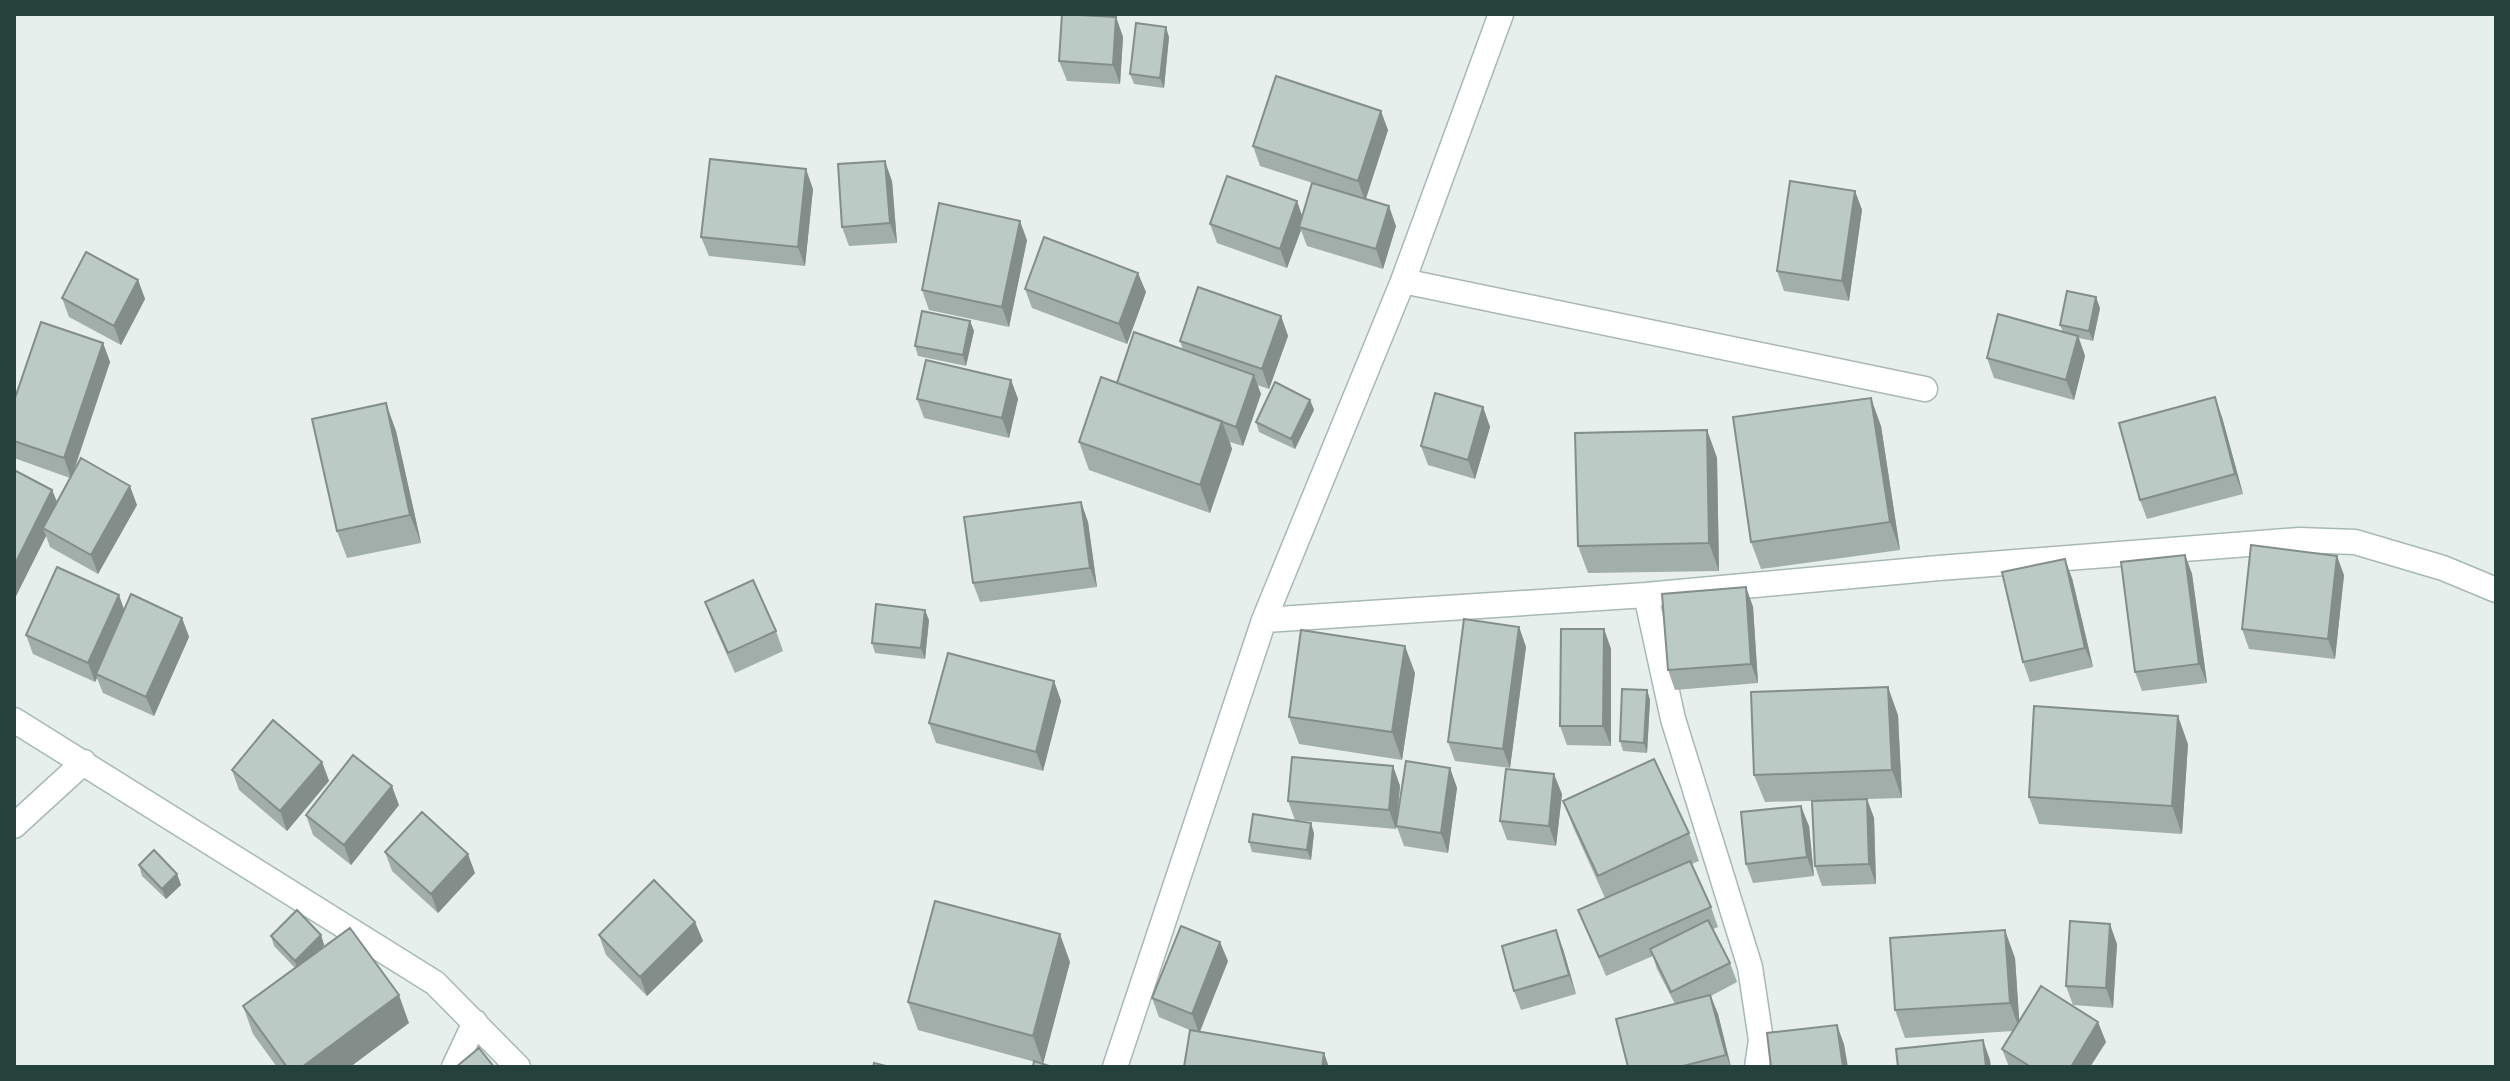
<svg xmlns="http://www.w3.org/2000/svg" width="2510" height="1081" font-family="'IBM Plex Sans',sans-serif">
<rect width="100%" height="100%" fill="#e6efeb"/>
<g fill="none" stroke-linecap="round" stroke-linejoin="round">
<defs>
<path id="minor" d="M1403,281L1925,389
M1646,595L1673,719L1750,967L1761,1040L1757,1067
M1264,620L1646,595L1939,568L2299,540L2355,542L2443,568L2496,590
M14,720L435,983L518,1067
M14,826L84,762
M454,1067L475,1022
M1115,1067L1264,620L1403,281L1501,14"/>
</defs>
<!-- minor casing -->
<use href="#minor" stroke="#a8b8b2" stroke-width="27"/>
<!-- minor -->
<use href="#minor" stroke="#fff" stroke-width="24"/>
</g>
<!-- wall -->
<path fill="#a1aea9" d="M1116,17L1123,37L1120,84L1067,81L1059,61Z
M1169,37L1164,88L1134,84L1130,74Z
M1388,130L1366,199L1396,226L1383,269L1307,246L1301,230L1287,268L1217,243L1210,224L1302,216L1319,185L1260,166L1253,146Z
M892,181L897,243L849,246L842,227Z
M813,189L805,266L709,256L701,237Z
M1855,191L1862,210L1849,301L1784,291L1777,271Z
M1027,240L1009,327L929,310L922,290Z
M138,280L145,299L121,345L69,317L62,298Z
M1025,289L1146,292L1127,344L1032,308Z
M2100,308L2093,341L2079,338L2085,356L2074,400L1994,378L1987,358L2063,332L2060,325Z
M1281,316L1288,336L1269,389L1257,385L1261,394L1243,446L1230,442L1232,449L1210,513L1089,470L1079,442L1117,383L1183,350L1180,341Z
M970,321L974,331L966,366L918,356L915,346Z
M103,343L110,362L73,474L137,505L98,574L50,547L46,536L14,600V470L52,490L57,502L70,478L14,458V401Z
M1011,380L1018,399L1009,438L924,418L917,399Z
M1310,400L1314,410L1295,449L1259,432L1256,422Z
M1483,407L1490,427L1475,479L1428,465L1421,446Z
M2222,417L2243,494L2147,519L2140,500Z
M1881,426L1900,550L1761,569L1751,542Z
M1707,430L1717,458L1719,571L1588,573L1578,546Z
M396,431L421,543L347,558L337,531Z
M1081,502L1088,522L1097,587L980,602L973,583Z
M2185,555L2192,574L2207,683L2142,691L2135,672Z
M2344,575L2335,659L2249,649L2242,629Z
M2072,578L2093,667L2030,682L2023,662Z
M1746,587L1753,607L1758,683L1675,690L1668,670Z
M705,602L776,631L783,651L735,673L712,621Z
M124,610L182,618L189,637L154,716L103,693L97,678L95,682L33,654L26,635Z
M929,620L925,659L875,653L872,643Z
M1519,627L1526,647L1510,768L1455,761L1448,742Z
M1604,629L1611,649V746L1567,745L1560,726Z
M1415,673L1402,760L1299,744L1289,717Z
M1054,681L1061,701L1043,771L936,743L929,723Z
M1647,690L1650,700L1647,753L1623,751L1620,741Z
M1898,715L1902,798L1867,799L1874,818L1876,884L1822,886L1815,866L1844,800L1765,802L1754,775Z
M2188,744L2182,834L2039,824L2029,797Z
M322,762L329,781L287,831L239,790L232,770Z
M1393,766L1400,786L1397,822L1450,768L1457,788L1448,853L1404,846L1397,827L1396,829L1295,820L1288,801Z
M1562,794L1556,846L1507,840L1500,821Z
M1563,801L1689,833L1699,861L1692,864L1711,907L1718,927L1713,929L1730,963L1737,982L1711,996L1718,1014L1731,1067H1628L1675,1004L1657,969L1653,956L1606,976L1578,910L1605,898L1574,829Z
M399,805L351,865L313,835L306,815Z
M1809,826L1814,876L1753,883L1746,864Z
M1314,833L1311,860L1252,852L1249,842Z
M385,852L475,873L438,913L392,871Z
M139,865L177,874L181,885L166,899L142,876Z
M695,922L703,941L647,996L606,955L599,935Z
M321,935L324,945L321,949L409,1023L350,1067H277L253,1034L243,1006L295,968L274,946L271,936Z
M2117,944L2113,1008L2073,1005L2066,986Z
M1563,949L1576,994L1521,1010L1514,991Z
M2015,958L2019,1021L2106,1042L2090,1067H2009L2002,1049L2013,1031L1905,1038L1895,1010Z
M1228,961L1200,1032L1192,1031L1159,1017L1152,998Z
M1070,962L1043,1064L918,1030L908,1002Z"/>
<!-- shaded-wall -->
<path fill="#838d89" d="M1116,17L1123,37L1120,84L1113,65Z
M1166,27L1169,37L1164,88L1160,78Z
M1381,111L1388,130L1365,201L1358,181Z
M885,161L892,181L897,243L890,223Z
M806,169L813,189L805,266L798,247Z
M1855,191L1862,210L1849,301L1842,281Z
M1297,201L1304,221L1299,227L1301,230L1287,268L1280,249Z
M1389,206L1396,226L1383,269L1376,249Z
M1020,221L1027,240L1009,327L1002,307Z
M1138,273L1146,292L1127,344L1119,324Z
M138,280L145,299L121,345L114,326Z
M2096,297L2100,308L2093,341L2089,331Z
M1281,316L1288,336L1269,389L1262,369Z
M970,321L974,331L966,366L963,355Z
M2078,336L2085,356L2074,400L2066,380Z
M103,343L110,362L71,478L64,458Z
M1254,375L1261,394L1243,446L1236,427Z
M1011,380L1018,399L1009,438L1002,418Z
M2215,397L2222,417L2243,494L2235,474Z
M1871,398L1881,426L1900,550L1890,522Z
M1310,400L1314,410L1295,449L1291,439Z
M386,403L396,431L421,543L410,515Z
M1483,407L1490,427L1475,479L1468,460Z
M1222,421L1232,449L1210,513L1200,485Z
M1707,430L1717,458L1719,571L1709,543Z
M130,486L137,505L98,574L91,555Z
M52,490L60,509L43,528L46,536L14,600V566Z
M1081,502L1088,522L1097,587L1090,568Z
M2185,555L2192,574L2207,683L2199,664Z
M2337,556L2344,575L2335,659L2328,639Z
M2065,559L2072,578L2093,667L2085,648Z
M1746,587L1753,607L1758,683L1751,664Z
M119,595L126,615L96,674L97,678L95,682L88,663Z
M925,610L929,620L925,659L921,648Z
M182,618L189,637L154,716L146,697Z
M1519,627L1526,647L1510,768L1503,749Z
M1604,629L1611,649V746L1603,726Z
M1405,646L1415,673L1402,760L1392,732Z
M1054,681L1061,701L1043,771L1036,752Z
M1888,687L1898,715L1902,798L1892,770Z
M1647,690L1650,700L1647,753L1644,743Z
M2178,716L2188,744L2182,834L2172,806Z
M322,762L329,781L287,831L280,811Z
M1393,766L1400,786L1396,829L1389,810Z
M1450,768L1457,788L1448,853L1441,833Z
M1554,774L1562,794L1556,846L1549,826Z
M392,786L399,805L351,865L344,845Z
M1867,799L1874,818L1876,884L1869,864Z
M1801,806L1809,826L1814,876L1807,857Z
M1311,823L1314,833L1311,860L1307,850Z
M468,854L475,873L438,913L431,894Z
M177,874L181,885L166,899L162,889Z
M695,922L703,941L647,996L640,977Z
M2110,924L2117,944L2113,1008L2106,988Z
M1556,930L1563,949L1576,994L1569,975Z
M2005,930L2015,958L2020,1031L2010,1003Z
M1060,934L1070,962L1043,1064L1033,1036Z
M321,935L324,945L298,971L295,961Z
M1220,942L1228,961L1199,1033L1192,1014Z
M399,995L409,1023L350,1067H302Z
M1710,995L1718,1014L1731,1067L1726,1055Z
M2098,1022L2106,1042L2090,1067H2071Z
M1837,1025L1844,1044L1848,1067H1843Z
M1983,1040L1990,1060L1991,1067H1986Z
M1324,1053L1329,1067H1322Z"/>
<!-- building -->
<path fill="#bbcac4" stroke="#838d89" stroke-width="2" d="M1062,14L1116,17L1113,65L1059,61Z
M1136,23L1166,27L1160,78L1130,74Z
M1276,76L1381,111L1358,181L1253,146Z
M710,159L806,169L798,247L701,237Z
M885,161L890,223L842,227L838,164Z
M1227,176L1297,201L1280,249L1210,224Z
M1790,181L1855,191L1842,281L1777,271Z
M1312,183L1389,206L1376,249L1299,227Z
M939,203L1020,221L1002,307L922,290Z
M1044,237L1138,273L1119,324L1025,289Z
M86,252L138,280L114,326L62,298Z
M1198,287L1281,316L1262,369L1180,341Z
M2067,291L2096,297L2089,331L2060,325Z
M922,311L970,321L963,355L915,346Z
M1998,314L2078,336L2066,380L1987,358Z
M41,322L103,343L64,458L14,441V401Z
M1134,332L1254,375L1236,427L1117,383Z
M926,360L1011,380L1002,418L917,399Z
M1101,377L1222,421L1200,485L1079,442Z
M1275,382L1310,400L1291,439L1256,422Z
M1435,393L1483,407L1468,460L1421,446Z
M2215,397L2235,474L2140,500L2119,423Z
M1871,398L1890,522L1751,542L1733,417Z
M386,403L410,515L337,531L312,419Z
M1707,430L1709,543L1578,546L1575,433Z
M81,458L130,486L91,555L43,528Z
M14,470L52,490L14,566Z
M1081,502L1090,568L973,583L964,517Z
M2251,545L2337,556L2328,639L2242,629Z
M2185,555L2199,664L2135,672L2121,562Z
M2065,559L2085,648L2023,662L2002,572Z
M57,567L119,595L88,663L26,635Z
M753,580L776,631L728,653L705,602Z
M1746,587L1751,664L1668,670L1662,594Z
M131,594L182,618L146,697L96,674Z
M876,604L925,610L921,648L872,643Z
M1464,619L1519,627L1503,749L1448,742Z
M1561,629H1604L1603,726H1560Z
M1301,630L1405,646L1392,732L1289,717Z
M948,653L1054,681L1036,752L929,723Z
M1888,687L1892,770L1754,775L1751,692Z
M1622,689L1647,690L1644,743L1620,741Z
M2034,706L2178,716L2172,806L2029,797Z
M273,720L322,762L280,811L232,770Z
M353,755L392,786L344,845L306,815Z
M1292,757L1393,766L1389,810L1288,801Z
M1654,759L1689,833L1598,876L1563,801Z
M1406,761L1450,768L1441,833L1396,826Z
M1506,769L1554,774L1549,826L1500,821Z
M1867,799L1869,864L1815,866L1812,801Z
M1801,806L1807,857L1746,864L1741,812Z
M422,812L468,854L431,894L385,852Z
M1253,814L1311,823L1307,850L1249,842Z
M154,850L177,874L162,889L139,865Z
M1690,861L1711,907L1599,957L1578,910Z
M654,880L695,922L640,977L599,935Z
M935,901L1060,934L1033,1036L908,1002Z
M297,910L321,935L295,961L271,936Z
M1708,920L1730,963L1671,992L1650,949Z
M2070,921L2110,924L2106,988L2066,986Z
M1181,926L1220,942L1192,1014L1152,998Z
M350,928L399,995L302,1067H287L243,1006Z
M1556,930L1569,975L1514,991L1502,946Z
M2005,930L2010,1003L1895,1010L1890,938Z
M2041,986L2098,1022L2071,1067H2031L2002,1049Z
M1710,995L1726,1055L1679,1067H1628L1616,1019Z
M1837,1025L1843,1067H1771L1767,1033Z
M1190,1030L1324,1053L1322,1067H1184Z
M1983,1040L1986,1067H1898L1896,1049Z
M479,1048L494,1067H456Z
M1034,1061L1052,1067H1033Z
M874,1063L890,1067H873Z"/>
<!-- border -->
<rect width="2510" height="1081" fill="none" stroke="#24423a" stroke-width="32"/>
</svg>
